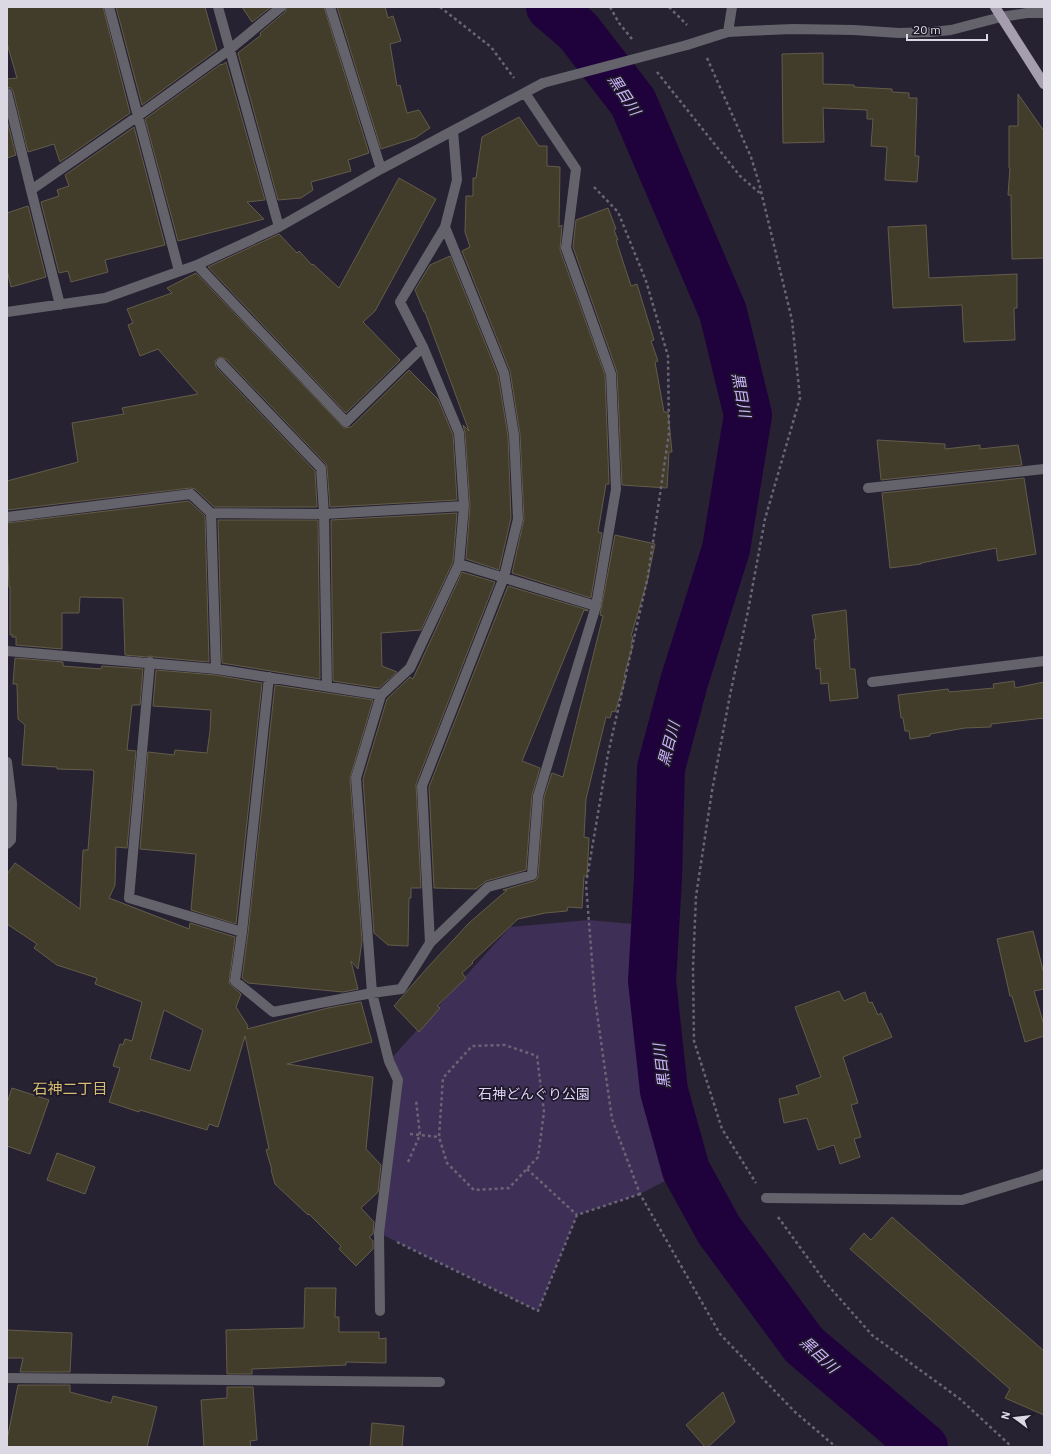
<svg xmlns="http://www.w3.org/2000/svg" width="1051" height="1454" font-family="'IBM Plex Sans','Noto Sans JP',sans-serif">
<rect width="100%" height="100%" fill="#272232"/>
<!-- green -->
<path fill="#3e2f57" d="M589,920L655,926L652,981L664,1091L686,1170L640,1194L577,1215L538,1311L379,1233L398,1080L389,1061L510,927Z"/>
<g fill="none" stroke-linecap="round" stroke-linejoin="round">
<!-- river -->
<path stroke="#1f023c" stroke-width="48" d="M550,7L578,31L633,102L723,312L748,415L726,549L684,682L661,768L658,878L652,981L664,1091L686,1170L719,1230L804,1345L924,1447"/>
</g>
<!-- building -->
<path fill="#423c2b" stroke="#635c4a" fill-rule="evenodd" d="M7,7H103L130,113L60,162L54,144L28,152L13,91L11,88L7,87V79L17,78L7,43Z
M116,7H205L217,50L142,105Z
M242,7H271L252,22Z
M287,7H324L369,153L348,160L351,171L311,182L313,190L301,198L278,200L238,53L261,35L260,33L285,12Z
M337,7H385L388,18L393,16L401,41L390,44L397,86L400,85L407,113L419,110L430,128L415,138L381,149Z
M823,53V84L854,85V87L892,89V92L909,93V98H917L915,156H919L917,182L885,180L887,147L871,146L873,119H867V110L823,108L824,142L783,143L782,54Z
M226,62L265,200L247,202L264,219L178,241L145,119L221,64L222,65Z
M1018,94L1044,131V258L1012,259L1011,195H1008L1010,168H1009V126H1018Z
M519,117L539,146H547V166L560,167L559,227L562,225L560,250L605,375L609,484H606L598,532L602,533L591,598L512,573L524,519L520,434L510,371L462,251L470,247L465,232L466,196H473V178H476L482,137Z
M7,120L16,155L7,158Z
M134,127L165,245L105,260L108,272L71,282L68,271L59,273L41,202L59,196L57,190L69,186L65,175Z
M399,178L436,199L375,311L363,322L400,360L346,413L208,267L279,234L297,253L299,251L312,265L313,264L339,288Z
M28,206L46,277L11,287L7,270V213Z
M608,208L616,229L614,230L618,240H616L631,286L637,284L654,340L651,341L658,361L655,362L664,412H668L672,452H669L667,488L622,485L617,372L573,247L576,220Z
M926,225L929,278L1017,274V308H1014L1015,340L964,342L962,305L893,308L888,227Z
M450,256L498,375L508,436L511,518L499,570L466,559L470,506L465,433L463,425L469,431L425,312H424L415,290L430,265Z
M196,273L344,428L351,427L409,370L438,399L453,435L457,500L330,507L327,468L326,464L226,359L220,357L215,361L216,367L315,471L317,507H214L195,489L190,488L7,510V481L78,462L72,423L124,414L122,408L198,394L158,349L140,356L128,325L133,323L127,309L172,293L167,288Z
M877,440L945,444V449L980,445V449L1018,445L1022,465L881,480Z
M1024,478L1036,554L998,561L996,548L921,563V564L890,568L882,493Z
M189,501L205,516L209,662L154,657L150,656L147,657L125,655L123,598L80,597L79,613H62V649L16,645V637H12L13,635H10V587H9L7,523Z
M457,513L453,562L421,630L381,633L382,666L397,672L379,688L333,681L331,520Z
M218,520H318L320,679L222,663Z
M615,535L655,544L647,582L631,636L633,637L631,644L633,645L624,676L626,677L615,712L612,711L610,718L606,717L586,799L584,837L589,838L587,876H584L582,908L568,907L567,911L545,913L518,919L472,962L473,963L462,973L466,978L437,1006L440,1008L419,1032L394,1006L428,967L469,923L507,890H503L534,881L537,879L538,876L544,797L552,773L563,777L603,616L600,615Z
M462,572L495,582L416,784L421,888H411V898H409L408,946L388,945L374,933L363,779L387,699L410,677L413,679Z
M508,586L588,610V611L584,610L522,761L540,768L532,795L526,870L486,881L476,889L434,888L429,787Z
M846,610L850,669H855L858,698L830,701L828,683L821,684L820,668L816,669L814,639H816L812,615Z
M15,658L63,662V666L101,669L102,666L143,669L140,705H132L127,750L136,751L127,848L116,847L115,885L109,898L189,929L190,923L235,937L229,983L241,994L236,1007L248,1026L247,1029L328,1008L361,1002L372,1042L287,1064L373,1077L366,1149L381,1165L378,1192L361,1208L374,1222L373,1234L369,1237L373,1241V1249L356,1266L339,1249L341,1246L309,1214L308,1215L275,1184L271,1170H272L266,1150L269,1149L245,1036L218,1127L209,1124L207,1130L140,1110L139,1112L109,1102L120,1068L113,1066L120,1044L123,1045L125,1039L132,1041L142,1002L95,984L97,978L57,965L34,948L37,944L7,924V874L15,863L80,909L83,850H88L94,772L93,770L57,769V767L22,765L25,725L18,719L17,684H13ZM164,1010L203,1030L190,1071L150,1059Z
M156,670L215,675L262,683L236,924L191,910L196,854L140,849L148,752L174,755L175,750L207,753L210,731L211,710L153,706Z
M1014,681L1015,688L1044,682V718L991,724V727L965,728L930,734V736L910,739L909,731H905L903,718H901L898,695L948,689L949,692L994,688L993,684Z
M275,685L373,700L350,778L362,941L358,969L351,961L358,989L343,992L248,983L242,978L248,933Z
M1033,931L1044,974V989L1034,991L1044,1025V1036L1025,1042L1012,996H1010L997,939Z
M839,991L844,1001L865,992L869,1003L872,1002L878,1015L881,1013L892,1037L843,1057L858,1103L851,1105L861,1137L854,1139L860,1157L840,1164L834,1145L818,1150L807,1118L784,1123L779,1099L799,1094L796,1086L821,1077L795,1007Z
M12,1088L49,1100L30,1154L7,1146V1103Z
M57,1153L95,1167L85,1194L47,1180Z
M892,1217L1044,1351V1415L1005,1398L1010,1389L850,1249L864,1233L871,1240Z
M305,1288H336L335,1317H339V1332H379V1339L386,1338V1363L346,1362V1365L252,1369V1374H227L226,1330L304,1328Z
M7,1330L72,1333L70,1372H20L23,1358H7Z
M18,1385H70V1392L111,1403L113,1396L157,1407L147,1447H7V1440Z
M227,1387H253L257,1440L250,1441L251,1447H204L201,1400L227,1398Z
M723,1392L735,1422L708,1447H705L686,1425Z
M372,1423L404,1426L402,1447H370Z"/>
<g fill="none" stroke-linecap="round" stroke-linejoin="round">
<!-- path -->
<path stroke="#6a6574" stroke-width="2.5" stroke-dasharray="3 3" stroke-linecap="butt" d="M440,7L491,47L514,78
M610,7L619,23L632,39
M669,7L687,25
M707,58L751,157L759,183L792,320L800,398L765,519L748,611L730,695L712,791L696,896L693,968L694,1041L722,1129L756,1183
M657,72L740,176L761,194
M594,187L618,212L646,281L668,356L669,433L648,576L608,754L586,884L595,999L612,1119L640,1194L720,1334L795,1412L836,1447
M410,1134L439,1137L443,1078L472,1046L505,1045L537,1056L544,1112L538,1157L509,1188L474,1190L447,1163L439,1137
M408,1162L420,1135L416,1100
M527,1169L577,1215
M778,1217L826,1283L872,1335L960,1399L1012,1447
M397,1242L538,1311L577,1215L640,1194"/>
<!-- minor -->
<path stroke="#64626a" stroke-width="10" d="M109,7L179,271
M218,7L279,227
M330,7L381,169
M728,32L732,7
M687,45L728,32L746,31L793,29L854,30L899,33L931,32L951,30L1001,17L1027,13H1044
M7,93L31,190
M197,265L346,422L423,347
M60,305L31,190L138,116L229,50L281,7
M7,312L105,298L197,265L279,227L381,169L543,83
M221,363L321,468L324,514L327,686
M868,488L1044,469
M211,513L216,669
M7,517L191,494L211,513L324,514L464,506
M459,564L596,606
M7,651L216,669L381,695
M150,662L129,898L242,932
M269,677L242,932L235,981L273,1012L372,993L401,989L430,943L488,887L532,875L538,796L596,606L616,489L611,374L566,248L576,169L525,93
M872,682L1044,661
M7,762L12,803L11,840L7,844
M430,943L422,786L504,577L518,519L514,435L504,373L445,227
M766,1198L962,1200L1040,1176L1044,1174
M380,1311L379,1233L398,1080L389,1061L372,993L356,778L381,695L410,668L459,564L464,506L459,433L423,347L400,302L445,227L457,180L453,131
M7,1378L440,1382"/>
<!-- major -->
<path stroke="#a49eaf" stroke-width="10" d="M995,7L1044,84"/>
<!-- minor-bridge -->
<path stroke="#64626a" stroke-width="10" d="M543,83L687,45"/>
</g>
<g text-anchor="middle" stroke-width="3.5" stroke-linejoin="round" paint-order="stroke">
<!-- park labels -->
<g font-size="14" fill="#dfd3f9" stroke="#1e1928">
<text x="534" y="1099">石神どんぐり公園</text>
</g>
<!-- water labels -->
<g font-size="15" font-style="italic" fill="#ceb4ff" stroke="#1e1928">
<text transform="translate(624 95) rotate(57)" y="5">黒目川</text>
<text transform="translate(741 395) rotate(80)" y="5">黒目川</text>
<text transform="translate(669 744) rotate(-75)" y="5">黒目川</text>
<text transform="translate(662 1066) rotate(-97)" y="5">黒目川</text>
<text transform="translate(819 1355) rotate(43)" y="5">黒目川</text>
</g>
<!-- neighbourhood labels -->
<g font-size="15" fill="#d7be72" stroke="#1e1928">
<text x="70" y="1094">石神二丁目</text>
</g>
</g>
<!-- border -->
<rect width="1051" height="1454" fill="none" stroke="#dbd8e3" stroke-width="16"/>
<!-- north arrow -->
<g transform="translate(1015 1418) rotate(285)" stroke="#1e1928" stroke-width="3" paint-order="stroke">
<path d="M0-3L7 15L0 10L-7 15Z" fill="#dbd8e3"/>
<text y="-6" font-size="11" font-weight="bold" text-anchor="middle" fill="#dbd8e3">N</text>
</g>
<!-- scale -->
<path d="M907 34v6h80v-6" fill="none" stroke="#dbd8e3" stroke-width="2"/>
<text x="913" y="34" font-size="12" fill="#dbd8e3" stroke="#1e1928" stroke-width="3" paint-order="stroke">20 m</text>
</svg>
